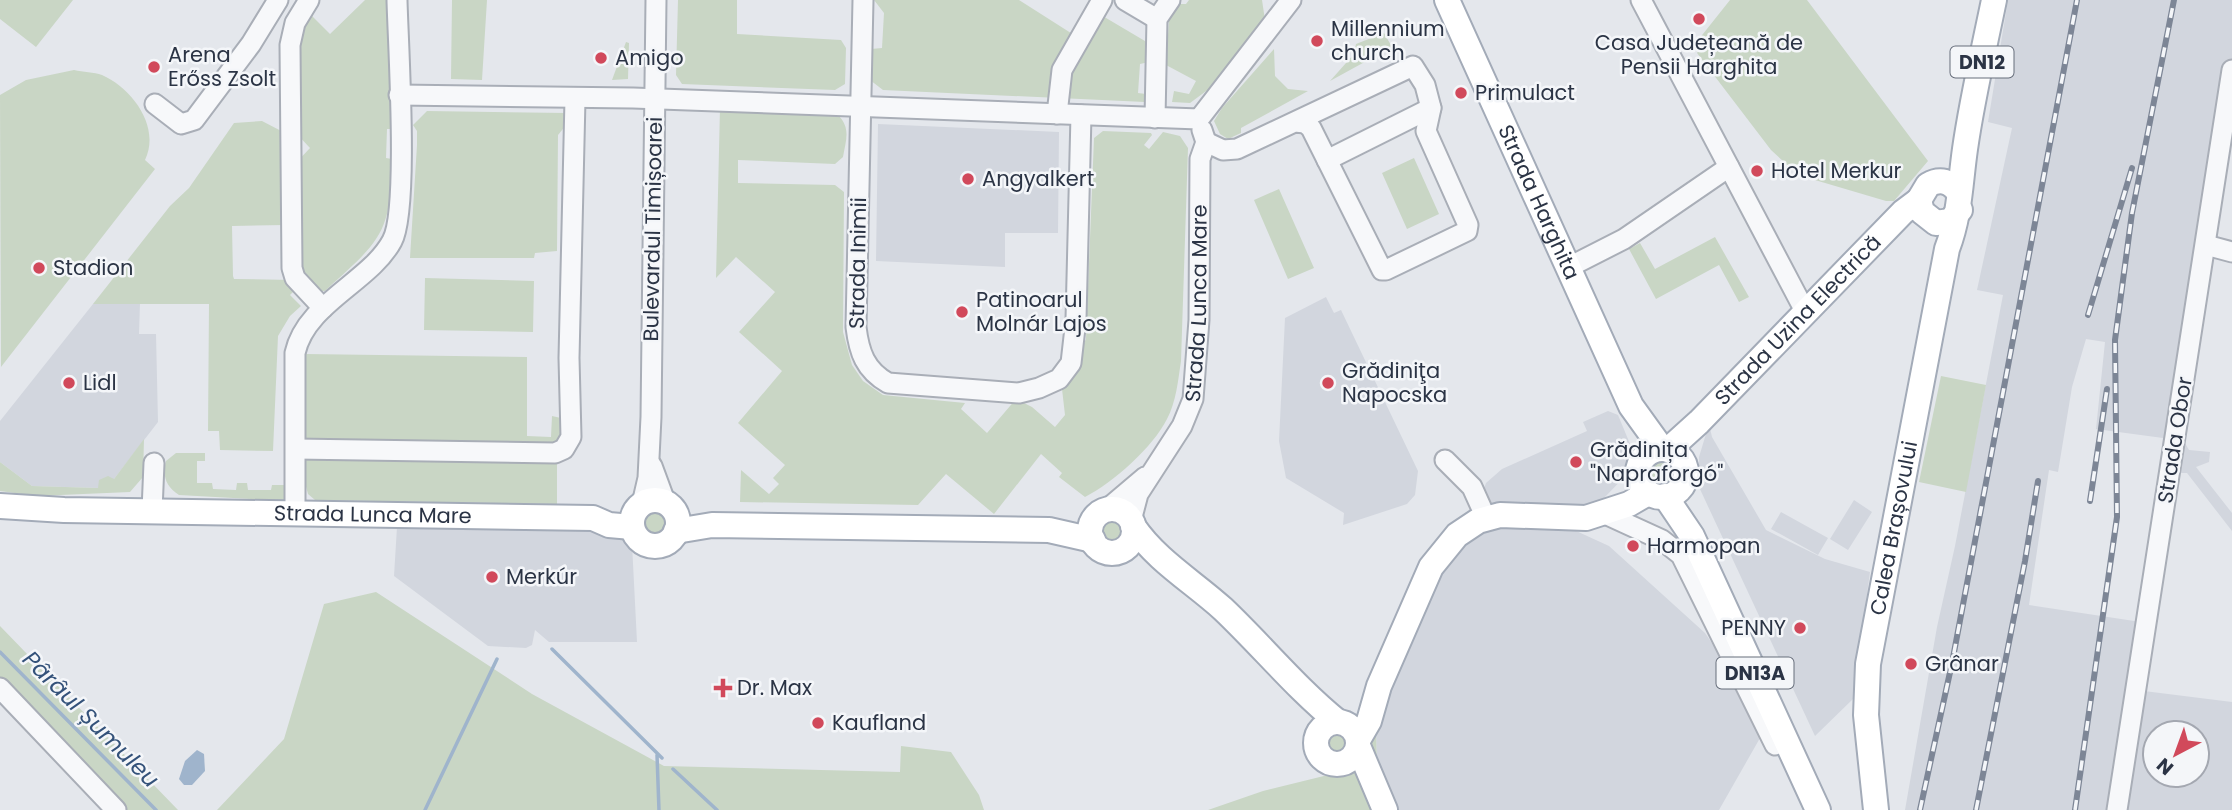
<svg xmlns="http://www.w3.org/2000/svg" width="2232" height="810" font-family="Poppins,sans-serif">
<rect width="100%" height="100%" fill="#e4e7ec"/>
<!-- built -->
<path fill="#d2d6de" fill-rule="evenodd" d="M2008,0H2232V114L2182,438L2189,450L2210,452L2209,462L2196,467L2232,513V531L2187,473H2176L2161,453L2163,438L2096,429L2105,342L2086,339L2072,387L2058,472L2049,470L2029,605L2154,624L2144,691L2232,702V810H1905L1937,627L1955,546L2003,295L1977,290L2012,128L1988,122ZM2155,733H2197V775H2155Z
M878,124L1059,132L1058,233H1005V267L876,261Z
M1326,297L1334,313L1341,310L1418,471L1415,495L1407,504L1343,525L1344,513L1286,478L1279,441L1285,318Z
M140,303L139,334H156L158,422L114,479L99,488L32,486L0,462V421L93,304Z
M1608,411L1618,415L1635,456L1633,468L1604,498L1576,510L1489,505L1483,491L1486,483L1502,469L1587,431L1583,422Z
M1709,424L1712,437L1766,530L1825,559L1870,572L1853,699L1815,736L1699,487V457Z
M1854,500L1872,512L1848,550L1830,539Z
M1781,512L1828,538L1818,555L1771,529Z
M1522,525L1574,530L1609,546L1705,633L1729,668L1764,731L1719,810H1394L1377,762L1376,734L1404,647L1442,567L1459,546L1478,532L1495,527Z
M397,527H615L625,533L632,544L637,642H549L535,630L532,645L526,648L488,646L394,576Z"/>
<!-- green -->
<path fill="#c9d6c5" d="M0,0H73L36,47L0,19Z
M365,0H388L392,129H387L386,158L392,159C391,236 380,240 325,291H320L300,273L294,165L310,148L295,132L299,24L309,13L330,34Z
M452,0H487L482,80L451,79Z
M678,0H737V34L841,40L846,48L845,84L835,90L682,84L676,75Z
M874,0H1019L1085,42L1101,15L1150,44L1149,62L1140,64L1138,93L1146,94L1145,102L883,90L870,80L871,49L882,48L884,13Z
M1189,0H1262L1265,20L1217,83L1190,103L1172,102L1174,91L1189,94L1196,81L1166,65L1169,20L1178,4H1186Z
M1730,0H1807L1928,161L1894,201H1886L1798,175L1771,150L1697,53L1699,50L1695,44Z
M1384,33L1392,47L1330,81L1354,54L1356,44Z
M626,42L629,43L628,79L612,80Z
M1274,49L1275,76L1288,89L1308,91L1241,128V133L1228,139L1220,134L1214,121L1222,108Z
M74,70C83,72 94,72 102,75C132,88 161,127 145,160L155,169L1,367L0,95L26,80Z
M720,108L838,115C851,128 846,140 843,157L835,164L738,160V183L835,185L844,192L843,332L852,365L863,381L883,395L965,403L961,409L987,433L1016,399L1032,407L1055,427L1065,415L1062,389L1086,339L1094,138L1103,131L1151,133L1152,135L1144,145L1149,149L1163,132L1180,136L1188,148L1181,361C1178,381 1176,402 1167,419C1153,447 1113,483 1085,497L1059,477L1062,473L1041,454L994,514L946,474L918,505L740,502L741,470L769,494L779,484L773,478L785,465L738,423L782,371L739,332L775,292L736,257L716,278Z
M427,111L567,113V124L558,135L557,251L535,253L534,258H410L417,145V131L413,125Z
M262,121L287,134L285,225L232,226L233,276L234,279L293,280L298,287L290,295L301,306L290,316L278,336L273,451L220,450L219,431H208L209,304H93L170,206L189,188L234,123Z
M1414,158L1439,214L1407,229L1382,173Z
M1279,189L1314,268L1288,279L1254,200Z
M1715,237L1749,297L1739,302L1719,265L1656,299L1629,249L1640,243L1655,269Z
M425,278L534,281L533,332L424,330Z
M305,354L527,357V436L551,437L552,416L561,418L565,438L557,447V504L315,500L308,494L305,483Z
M1941,376L1986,385L1966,492L1919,482Z
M144,439L143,477L130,492L37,496L0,491V462L32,486L98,488L99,480L108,476L114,479Z
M176,453H205V461H197V483H212L213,489L236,490L237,483H247L248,490H271L272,485H286L287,501L179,495C166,487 162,476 166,461Z
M1649 473a13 13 0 1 1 26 0a13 13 0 1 1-26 0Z
M641 524a13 13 0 1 1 26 0a13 13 0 1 1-26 0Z
M1098 532a14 14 0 1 1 28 0a14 14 0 1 1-28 0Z
M376,592L532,694L664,766L900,772L901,746L951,752L979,795L984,810H217L284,739L324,604Z
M0,626L178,810H118L0,687Z
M1321 744a15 15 0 1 1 30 0a15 15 0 1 1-30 0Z
M1376,734L1377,762L1394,810H1208L1263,791L1332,774L1353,764Z"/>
<!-- water -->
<path fill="#9fb4cc" d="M197,750L204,754L205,771L192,785H184L179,779L185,761Z"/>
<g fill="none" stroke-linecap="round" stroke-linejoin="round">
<!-- stream -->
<path stroke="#9fb4cc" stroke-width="3.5" d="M552,649L662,758
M0,652L156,810
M657,755L659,810
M673,769L717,810
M425,810L497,659"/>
<defs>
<g id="minor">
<path d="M309,0L295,23L290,45L292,268L295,278L323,308"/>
<path d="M863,0L856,327C859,352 865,370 888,383L1019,393L1039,388L1059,379L1071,363L1076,319L1081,115"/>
<path d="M1125,0L1157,19"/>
<path d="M1641,0L1806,313"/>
<path d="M399,95L633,98L1199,119"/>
<path d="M155,104L181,124L194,120L251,44L278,0"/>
<path d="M1057,114L1062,70L1102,0"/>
<path d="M1155,118L1157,19L1170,0"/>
<path d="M1199,119L1291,0"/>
<path d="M1206,142L1223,150L1237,149L1413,66L1425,85L1431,108L1426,131L1468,225L1467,231L1386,270H1382L1311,128L1305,123L1295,122"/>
<path d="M1327,160L1431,108"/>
<path d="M2206,245L2232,252"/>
<path d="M1569,267L1624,239L1729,167"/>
<path d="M296,449L555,453L564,449L571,437L569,358L575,99"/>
<path d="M1445,460L1472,487L1486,518"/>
<path d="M652,466L666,504"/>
<path d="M642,504L648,478L651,417L656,0"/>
<path d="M1106,510L1145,477"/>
<path d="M152,511L154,463"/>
<path d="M1601,512L1662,540L1681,555L1775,745"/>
<path d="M295,514V353C306,303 370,282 392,241C409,211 398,44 397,0"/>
<path id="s1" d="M1131,521L1138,494L1182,426L1193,399L1199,320L1200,159L1206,142L1202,130"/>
<path d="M0,688L116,810"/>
<path d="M2117,810L2232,70"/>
</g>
<g id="major">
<path id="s2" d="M1447,0L1631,406L1662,449"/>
<path d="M1959,193C1951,181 1940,178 1928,185L1919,200L1922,212L1936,223L1950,221L1960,210"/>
<circle cx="1662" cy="473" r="24"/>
<path id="s3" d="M1668,450L1699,422L1903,212L1919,200"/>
<path d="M1665,496L1692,536L1818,810"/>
<circle cx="655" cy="523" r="23"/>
<path id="s4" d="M0,506L64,510L593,518L609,525L632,527"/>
<circle cx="1112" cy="531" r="22"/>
<path d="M1133,526C1157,561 1192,581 1223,609C1262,646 1296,688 1338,722"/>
<path d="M676,531L712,525L1049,530L1093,540"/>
<circle cx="1337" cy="743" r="21"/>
<path d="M1358,740L1369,721L1379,686L1431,567L1457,535L1478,521L1500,515L1586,518L1629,504L1648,493"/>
<path d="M1358,746L1385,810"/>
<path id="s5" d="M1876,810L1866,715L1868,664L1947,249C1960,215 1960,184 1965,149C1972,99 1984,49 1994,0"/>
</g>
</defs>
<!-- minor casing -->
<use href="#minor" stroke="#a9aeb7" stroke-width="23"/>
<!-- major casing -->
<use href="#major" stroke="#a3abb8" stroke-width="28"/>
<!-- minor -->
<use href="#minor" stroke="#f7f8fa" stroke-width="19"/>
<!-- major -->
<use href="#major" stroke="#fff" stroke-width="24"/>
<defs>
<path id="rail" d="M2088,315L2132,168
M2090,501L2107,389
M1920,810L1952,663L2077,0
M1976,810L2025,561L2038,481
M2075,810L2117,517L2115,340L2132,213L2174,0"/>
</defs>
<!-- rail casing -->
<use href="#rail" stroke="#7d8696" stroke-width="6"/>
<!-- rail -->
<use href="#rail" stroke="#f4f6f9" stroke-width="3.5" stroke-dasharray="10" stroke-linecap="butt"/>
</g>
<!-- markers -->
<g fill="#d1495b" stroke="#f4f6f9" stroke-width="2.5">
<circle cx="1699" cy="19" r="7"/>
<circle cx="1317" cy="41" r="7"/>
<circle cx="601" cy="58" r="7"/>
<circle cx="154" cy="67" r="7"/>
<circle cx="1461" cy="93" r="7"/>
<circle cx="1757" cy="171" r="7"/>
<circle cx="968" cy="179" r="7"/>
<circle cx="39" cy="268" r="7"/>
<circle cx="962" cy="312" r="7"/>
<circle cx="69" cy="383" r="7"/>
<circle cx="1328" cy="383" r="7"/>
<circle cx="1576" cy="462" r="7"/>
<circle cx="1633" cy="546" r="7"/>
<circle cx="492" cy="577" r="7"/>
<circle cx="1800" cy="628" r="7"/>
<circle cx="1911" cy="664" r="7"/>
<path d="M719.5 677.5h7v7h7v7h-7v7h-7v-7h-7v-7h7z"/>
<circle cx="818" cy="723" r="7"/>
</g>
<g text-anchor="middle" stroke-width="5" stroke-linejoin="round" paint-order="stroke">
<!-- shield labels -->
<g fill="#f4f6f9" stroke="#676e7b" stroke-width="2">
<rect x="1950.5" y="46.5" width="63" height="31" rx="5"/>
<rect x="1716.5" y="657.5" width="77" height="31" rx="5"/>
</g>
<g font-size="19" font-weight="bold" fill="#2b3445">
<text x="1982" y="69">DN12</text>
<text x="1755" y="680">DN13A</text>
</g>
<!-- poi labels -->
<g font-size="21" fill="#2b3445" stroke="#f4f6f9" text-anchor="start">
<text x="1331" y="36">Millennium<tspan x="1331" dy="24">church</tspan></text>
<text x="1699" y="50" text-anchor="middle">Casa Județeană de<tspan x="1699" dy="24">Pensii Harghita</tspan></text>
<text x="168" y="62">Arena<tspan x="168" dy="24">Erőss Zsolt</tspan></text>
<text x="615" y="65">Amigo</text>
<text x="1475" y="100">Primulact</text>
<text x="1771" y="178">Hotel Merkur</text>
<text x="982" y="186">Angyalkert</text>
<text x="53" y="275">Stadion</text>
<text x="976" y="307">Patinoarul<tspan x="976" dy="24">Molnár Lajos</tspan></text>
<text x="1342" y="378">Grădiniţa<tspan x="1342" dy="24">Napocska</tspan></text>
<text x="83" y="390">Lidl</text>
<text x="1590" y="457">Grădinița<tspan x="1590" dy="24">"Napraforgó"</tspan></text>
<text x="1647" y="553">Harmopan</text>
<text x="506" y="584">Merkúr</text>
<text x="1786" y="635" text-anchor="end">PENNY</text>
<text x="1925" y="671">Grânar</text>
<text x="737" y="695">Dr. Max</text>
<text x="832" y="730">Kaufland</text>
</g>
<!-- street labels -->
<g font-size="21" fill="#2b3445" stroke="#f4f6f9">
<text dy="7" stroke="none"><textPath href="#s2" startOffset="222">Strada Harghita</textPath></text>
<text transform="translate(653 229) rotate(-89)" y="7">Bulevardul Timișoarei</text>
<text transform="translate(858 263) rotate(-89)" y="7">Strada Inimii</text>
<text dy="7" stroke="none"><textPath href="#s1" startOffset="234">Strada Lunca Mare</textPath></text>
<text dy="7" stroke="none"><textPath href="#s3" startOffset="184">Strada Uzina Electrică</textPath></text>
<text transform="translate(2175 440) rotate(-81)" y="7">Strada Obor</text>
<text dy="7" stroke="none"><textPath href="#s4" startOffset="373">Strada Lunca Mare</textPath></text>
<text dy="7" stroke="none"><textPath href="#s5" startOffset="285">Calea Brașovului</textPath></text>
</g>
<!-- water labels -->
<g font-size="23" font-style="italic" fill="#34527a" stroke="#f4f6f9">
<text transform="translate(91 719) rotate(45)" y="8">Pârâul Șumuleu</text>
</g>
</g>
<!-- north arrow -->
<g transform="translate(2176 754) rotate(221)"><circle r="33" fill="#f4f6f9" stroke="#a4a8b1" stroke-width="2"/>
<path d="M0-5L12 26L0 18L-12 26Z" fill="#d1495b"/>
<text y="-10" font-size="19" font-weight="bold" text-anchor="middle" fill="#2b3445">N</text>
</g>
</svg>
